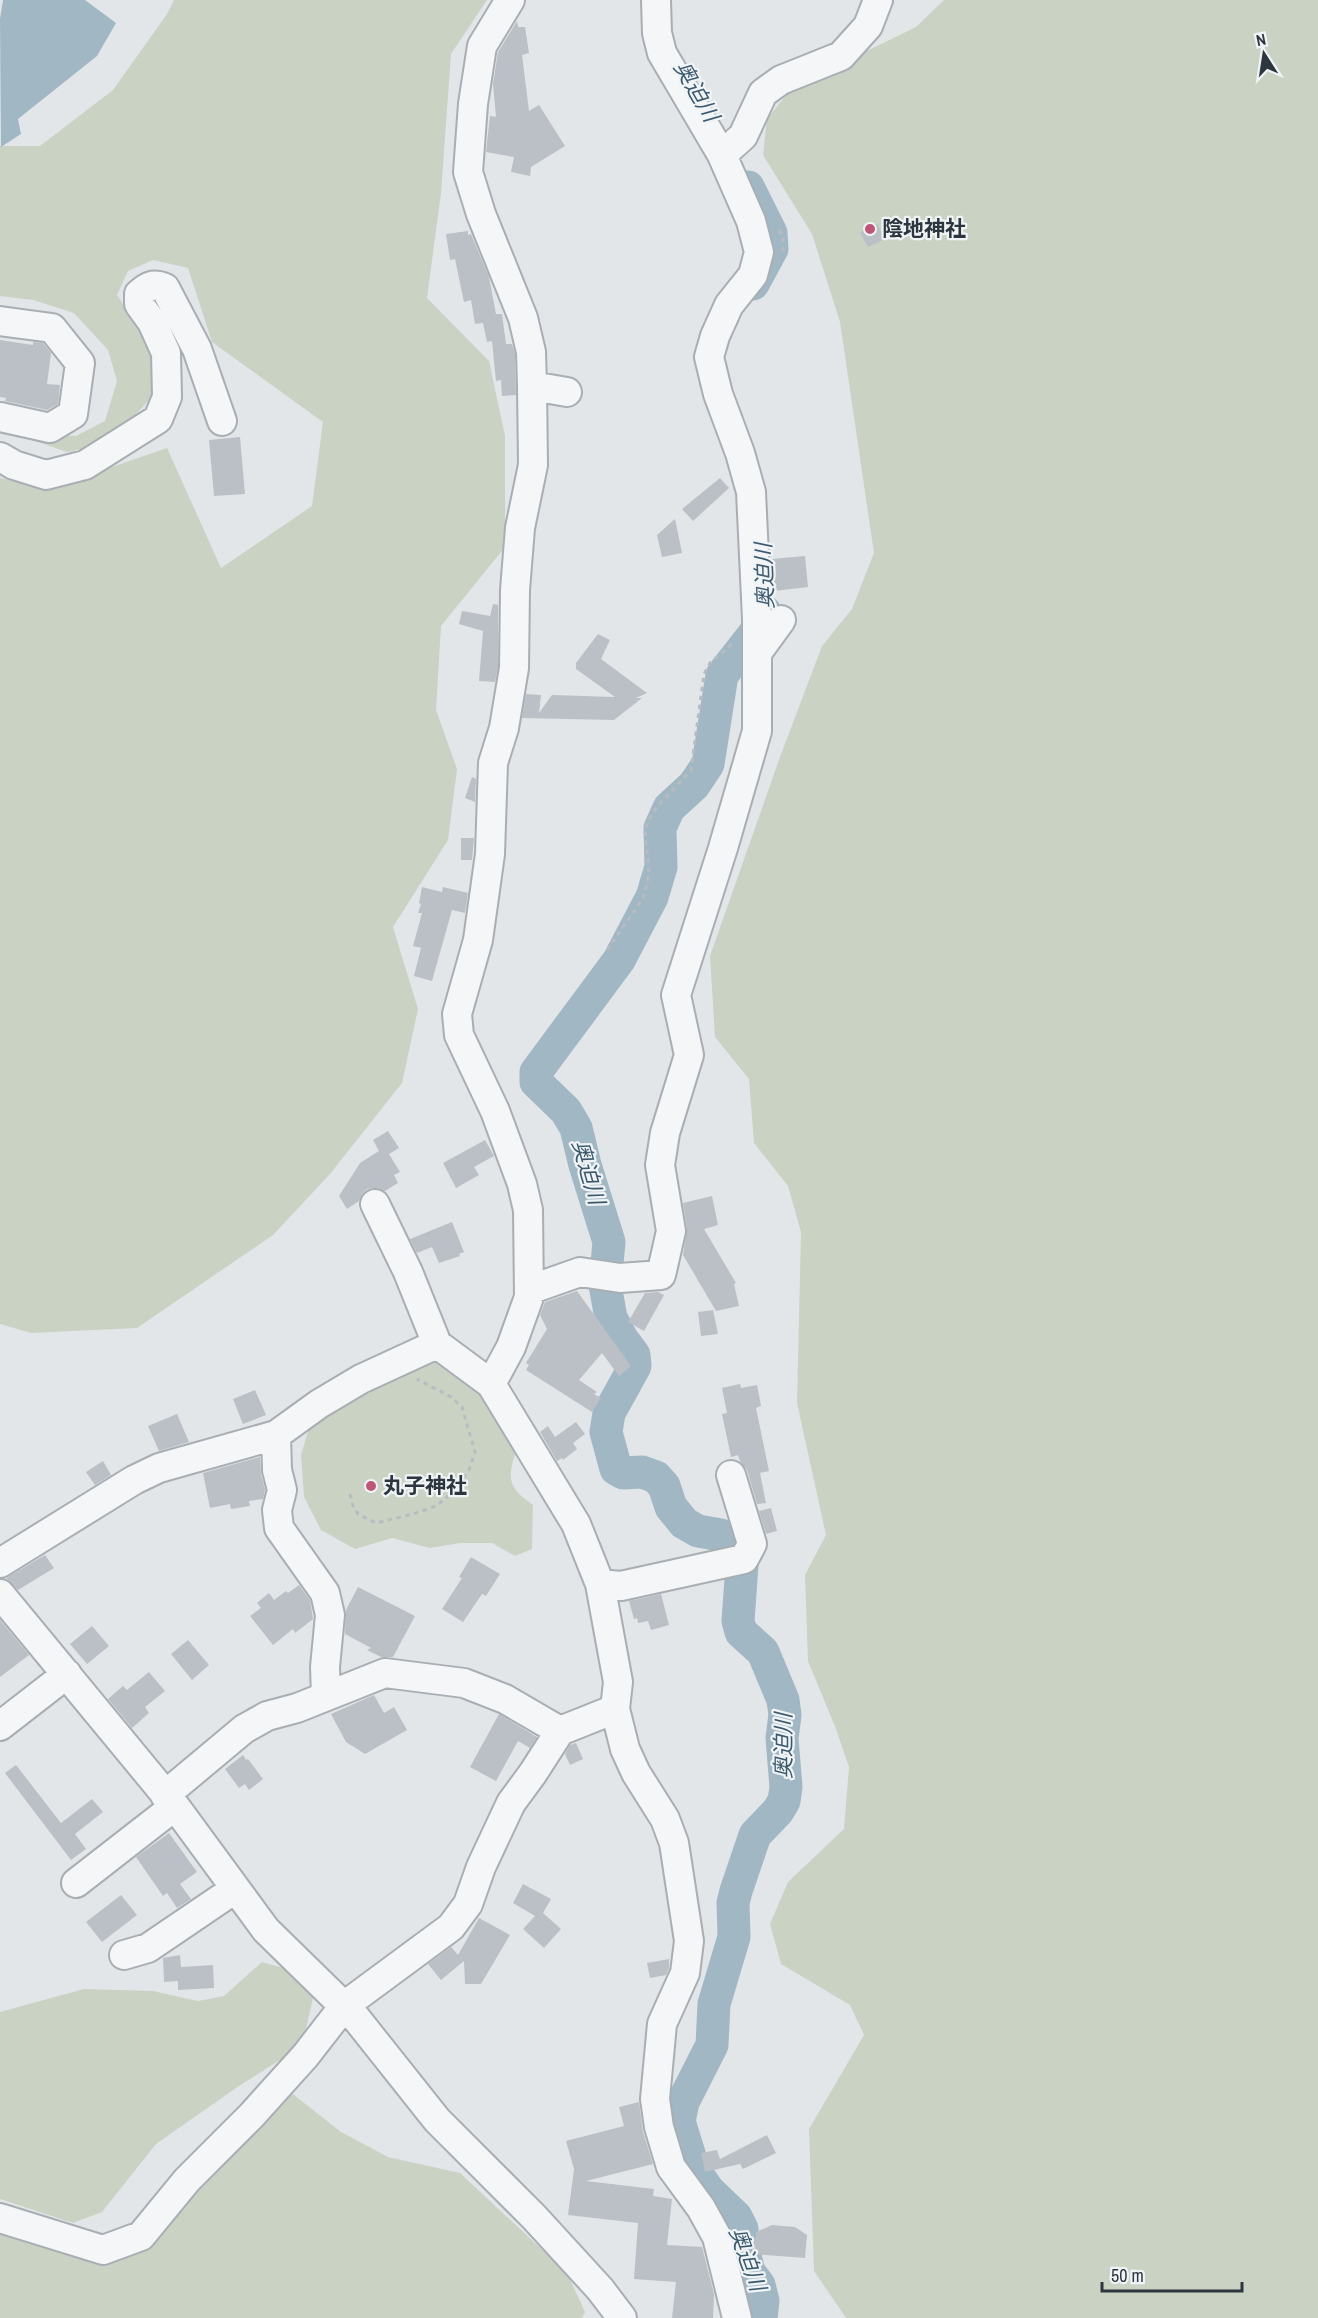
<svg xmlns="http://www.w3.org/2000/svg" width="1318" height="2318" font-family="'Archivo Narrow','Noto Sans JP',sans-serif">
<rect width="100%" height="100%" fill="#e2e6e9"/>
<!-- green -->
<path fill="#cad2c4" d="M174,0H487L451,54L441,193L427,298L489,361L505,436V547L441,626L436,710L457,769L448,840L393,927L418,1009L402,1083L330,1174L273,1235L137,1328L31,1333L0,1324V478L48,489L167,448L221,568L312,506L323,422L212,342L188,268L153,260L128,271L117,295L156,354L157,391L129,422L98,446L67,452L12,433L76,436L105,421L117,381L108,350L74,313L33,300L0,296V146H40L113,90L167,14Z
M944,0H1318V2318H846L814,2271L809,2129L864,2035L850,2005L781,1964L770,1924L788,1882L844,1829L849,1767L836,1729L808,1661L805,1575L826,1535L797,1403L801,1232L788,1186L754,1143L749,1079L715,1037L710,956L780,757L822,646L852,609L874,553L840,322L812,234L763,155L767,119L793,87L916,27Z
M450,1358L466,1367L516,1451C507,1479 508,1488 533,1505L532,1549L515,1556L492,1543H460L430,1548L392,1538L355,1549L321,1530L304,1497L301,1455L310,1425L367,1384Z
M262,1962L287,1969L313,1998L302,2046L236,2088L156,2144L102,2212L73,2223L0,2199V2012L84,1989L153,1991L198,2001L224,1996Z
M289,2091L341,2132L388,2157L460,2173L567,2273L585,2312L582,2318H0V2218L101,2256L189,2197L212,2132L254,2101Z"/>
<!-- water -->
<path fill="#a1b8c4" d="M3,0H85L116,23L97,56L18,119L21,134L1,147L0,19Z"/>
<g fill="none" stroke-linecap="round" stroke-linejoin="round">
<!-- river -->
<path stroke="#a1b8c4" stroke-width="33" d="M748,187L771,233L772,249L753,284
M761,2318L763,2301L759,2285L749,2272L744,2252L742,2229L736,2217L709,2191L694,2170L679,2121L683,2102L712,2045L714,2004L734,1937L733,1903L736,1891L755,1835L778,1811L784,1801L786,1787L782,1738L785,1715L783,1700L763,1652L741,1632L738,1621L742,1565L733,1545L721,1535L698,1531L684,1523L671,1507L664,1486L656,1477L642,1472L623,1473L616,1469L606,1432L609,1413L635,1366L634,1355L622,1339L611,1318L605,1285L609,1242L585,1165L576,1128L566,1111L536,1082V1072L619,960L652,897L661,867L660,828L669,808L694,785L708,764L722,675L765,620V612"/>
</g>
<!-- building -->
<path fill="#bac0c5" d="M517,21L518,27H525L529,53L522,55L529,111L539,105L565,146L531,167L530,176L511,172L514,157L486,152L490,116L496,117L493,84L498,52Z
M877,224L885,239L868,247L860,233L867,226Z
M468,231V235L471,234L489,277L496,314H502L506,344H512L515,354L516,395L502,396L501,380L496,381L492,341L487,342L483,323L475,324L471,300L464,302L455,259L450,260L446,234Z
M0,340L33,345V342L43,343L51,353L47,384L60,385L58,404L47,410L5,401L6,398L0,397Z
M240,437L245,494L214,496L209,440Z
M720,478L729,488L693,521L682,509Z
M675,519L682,553L662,557L657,535Z
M805,556L808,587L774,591L772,559Z
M493,604L498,605V667L495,682L479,681L483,631L459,624L462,611L490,616Z
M598,634L610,640L601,659L647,693L636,698H642L614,720L522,718L526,694L541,695L539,713L552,695L615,697L576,669V663Z
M472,777L476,779L475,802L465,798Z
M461,838H474L472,860H461Z
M422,887L442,892L443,887L468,893L465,913L452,910L432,981L414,976L421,948L413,946L422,913H418L421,904L419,903Z
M388,1131L399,1148L389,1154L400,1172L394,1175L398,1183L385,1191L377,1188L367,1189L362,1194L359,1201L347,1209L339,1196L360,1163L379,1151L373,1140Z
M485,1140L494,1156L474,1167L479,1175L456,1188L443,1163Z
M712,1196L718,1225L704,1229L736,1283L734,1284L739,1306L716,1311L683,1255L687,1229L683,1203Z
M452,1222L464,1252L459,1254L460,1256L439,1263L432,1247L417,1253L410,1239Z
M577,1291L631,1366L619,1376L602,1353L579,1380L597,1392L594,1394L601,1398L592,1412L526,1370L529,1365L526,1363L547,1329L540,1315L545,1302Z
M658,1292L664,1295L644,1331L628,1322L645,1293Z
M713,1310L718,1334L701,1336L698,1312Z
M740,1384L741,1388L757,1385L761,1406L756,1408L769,1471L760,1473L766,1503L757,1504L747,1470L740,1461L738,1455L731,1457L722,1414L727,1413L722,1388Z
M255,1390L266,1415L243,1424L233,1399Z
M177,1414L189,1442L159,1451L148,1426Z
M576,1422L585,1434L573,1443L577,1449L563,1460L562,1458L557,1461L540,1432L548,1426L555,1437Z
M260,1457L261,1474L265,1490L263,1499L249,1501L250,1506L231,1509L230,1504L210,1508L203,1473Z
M103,1461L111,1475L95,1485L86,1472Z
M771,1508L777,1531L766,1534L759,1511Z
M45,1555L54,1568L18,1590L6,1578Z
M471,1557L500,1574L486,1596L482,1594L463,1622L442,1609L462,1578L459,1577Z
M299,1585L310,1600L313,1619L295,1633L293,1629L273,1645L250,1616L261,1608L257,1603L269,1593L274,1600L286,1591L288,1593Z
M358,1587L415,1616L393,1657H381L367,1650L371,1648L345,1634L346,1610Z
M661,1594L669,1625L651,1630L648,1621L638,1623L637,1618L634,1619L629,1601Z
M0,1620L29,1655L0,1677Z
M92,1626L109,1646L87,1664L70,1644Z
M188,1640L209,1665L192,1680L171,1654Z
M149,1672L165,1691L145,1707L149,1713L132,1728L108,1699L123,1686L127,1690Z
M374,1695L384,1713L394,1707L407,1730L365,1754L346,1742L331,1714Z
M499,1714L537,1737L530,1748L518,1741L496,1781L470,1767Z
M576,1743L583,1759L570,1765L565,1754L570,1745Z
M243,1755L246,1760L248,1759L263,1779L249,1790L245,1784L239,1788L225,1769Z
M16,1765L61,1823L92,1799L103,1812L75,1834L86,1849L71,1860L5,1773Z
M169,1833L197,1872L180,1884L191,1899L177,1908L167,1893L163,1896L136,1857Z
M523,1884L551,1899L543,1913L561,1929L544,1948L523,1929L535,1916L513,1903Z
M121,1895L137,1915L102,1942L86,1922Z
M479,1918L510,1935L481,1984H465L464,1961L441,1980L428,1964L451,1947L458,1955Z
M180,1955L181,1967L213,1965L214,1988L178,1990V1981L164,1982L163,1958Z
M669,1959V1968L666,1975L650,1978L647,1963Z
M639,2102L643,2132L653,2164L586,2181L654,2189L653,2196L672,2199L667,2245L702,2247L714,2294L713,2318H672L676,2282L634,2279L638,2223L568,2215L574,2169L566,2141L624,2126L619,2107Z
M767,2135L776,2153L743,2169L740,2164L705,2172L701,2153L717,2150L720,2159Z
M772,2225L795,2227L807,2235L805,2258L754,2254L756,2232Z"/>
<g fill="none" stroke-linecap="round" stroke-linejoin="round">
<defs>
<path id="minor" d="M722,155L743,136L763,93L781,80L841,56L868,26L878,0
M0,321L52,328L80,363L73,414L50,428L0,417
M532,386L567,392
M0,457L14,465L46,475L85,465L158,419L167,397L166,353L152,322L139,304V294C148,286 153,283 165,288L197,349L222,421
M757,653L781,620
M375,1204L408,1272L437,1344
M529,1290L580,1272L620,1278L661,1275L671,1231L660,1165L665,1133L689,1055L676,995L723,848L757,731V619L751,492L740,453L718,394L709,357L715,336L729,305L753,275L759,252L751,221L722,155L662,53L657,33L656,0
M491,1384L511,1347L529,1297L528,1210L522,1184L495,1111L459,1035L457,1014L478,940L490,854L493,763L504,728L514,668L515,590L520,528L533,465L532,386L531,352L523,318L481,214L468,172L473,104L482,46L510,0
M276,1435L277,1470L282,1490L277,1510L279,1528L325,1593L330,1615L325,1667L326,1696
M0,1563L134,1480L159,1468L276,1435L319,1404L361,1379L437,1344L491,1384L576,1524L600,1584L618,1682L615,1709L625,1749L636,1773L665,1819L674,1843L689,1941L685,1973L662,2024L655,2099L659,2127L671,2167L701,2208L717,2237L737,2318
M600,1584L621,1586L744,1559L752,1544L731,1475
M0,1594L175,1806L266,1930L356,2018L437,2120L534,2217L600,2289L622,2318
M0,1726L67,1674
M165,1795L244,1729L267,1716L297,1708L385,1673L464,1683L505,1699L560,1731
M76,1883L175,1806
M124,1955L148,1948L235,1889
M0,2218L103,2250L141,2236L187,2180L251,2116L306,2055L344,2006L451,1927L468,1904L481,1867L511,1803L533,1773L560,1731L615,1709"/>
</defs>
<!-- minor casing -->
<use href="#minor" stroke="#a8aeb3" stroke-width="32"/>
<!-- path -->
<path stroke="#b8bcc0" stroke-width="3" stroke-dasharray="4.5 4.5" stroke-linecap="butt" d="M779,230L783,238V255
M607,950L642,900L647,885L649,873L645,832L648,821L657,807L691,770L704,674L710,663L734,642
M350,1494L353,1506L358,1514L376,1523L413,1514L436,1506L456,1490L469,1470L475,1452L462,1407L451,1397L417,1379"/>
<!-- minor -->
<use href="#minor" stroke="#f4f6f7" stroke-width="28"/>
</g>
<!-- markers -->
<g fill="#bf5677" stroke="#f1f4f6" stroke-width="2">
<circle cx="870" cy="229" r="6"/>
<circle cx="371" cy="1486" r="6"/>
</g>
<g text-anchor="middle" stroke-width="4.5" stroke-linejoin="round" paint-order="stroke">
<!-- poi labels -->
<g font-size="21" font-weight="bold" fill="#2c363f" stroke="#f1f4f6" text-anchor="start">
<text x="882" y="236">陰地神社</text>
<text x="383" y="1493">丸子神社</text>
</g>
<!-- water labels -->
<g font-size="22" font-style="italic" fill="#3b5a6e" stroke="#f1f4f6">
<text transform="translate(697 91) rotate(60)" y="8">奥迫川</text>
<text transform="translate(764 576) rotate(-92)" y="8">奥迫川</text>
<text transform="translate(589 1172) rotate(74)" y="8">奥迫川</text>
<text transform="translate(783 1746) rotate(-90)" y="8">奥迫川</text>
<text transform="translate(748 2259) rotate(70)" y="8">奥迫川</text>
</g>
</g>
<!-- north arrow -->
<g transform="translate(1264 54) rotate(348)" stroke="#f1f4f6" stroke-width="4.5" paint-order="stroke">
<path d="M0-4.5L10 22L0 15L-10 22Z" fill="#2c363f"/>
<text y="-9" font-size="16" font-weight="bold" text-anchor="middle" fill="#2c363f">N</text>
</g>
<!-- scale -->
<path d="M1102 2282v9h140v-9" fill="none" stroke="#2c363f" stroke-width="3"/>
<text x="1111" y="2282" font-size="18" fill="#2c363f" stroke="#f1f4f6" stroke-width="4.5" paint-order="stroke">50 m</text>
</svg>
